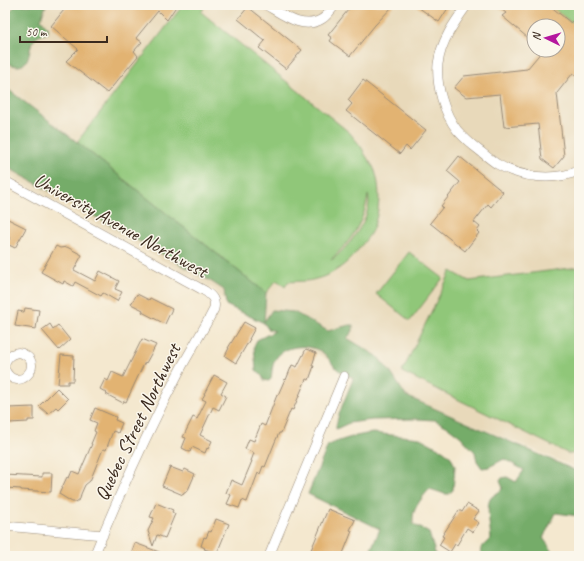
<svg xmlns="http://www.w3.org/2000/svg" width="584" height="561" font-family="Caveat,sans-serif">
<rect width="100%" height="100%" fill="#fbf7ec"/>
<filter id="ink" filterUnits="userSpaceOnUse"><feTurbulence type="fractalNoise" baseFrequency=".025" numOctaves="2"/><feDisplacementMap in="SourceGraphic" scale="8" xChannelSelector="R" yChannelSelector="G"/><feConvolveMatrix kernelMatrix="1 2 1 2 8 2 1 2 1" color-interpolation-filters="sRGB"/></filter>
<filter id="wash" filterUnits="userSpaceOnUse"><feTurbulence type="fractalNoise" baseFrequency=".012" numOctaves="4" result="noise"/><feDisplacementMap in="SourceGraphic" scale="16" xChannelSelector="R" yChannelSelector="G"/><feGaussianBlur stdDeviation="0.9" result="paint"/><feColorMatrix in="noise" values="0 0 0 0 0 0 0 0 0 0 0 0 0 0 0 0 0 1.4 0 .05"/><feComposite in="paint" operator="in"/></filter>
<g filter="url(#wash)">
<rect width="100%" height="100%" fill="#f4e8cf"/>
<!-- built -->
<path fill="#e8d9ba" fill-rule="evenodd" d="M5,5H579V469L347,371L220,297L216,290L5,173ZM534,26H558V50H534Z"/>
<!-- green -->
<path fill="#90c779" stroke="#66784c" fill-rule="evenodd" d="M183,5H199L204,9L201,12L350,133C354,139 360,144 363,150C364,152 364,153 366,156C369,161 373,165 375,171C381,188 380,212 373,228C370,236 363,243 358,250C347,264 333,275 316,279C307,282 298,281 288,282L285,287L278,281H276L266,293L77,142ZM368,195C374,215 347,250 331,260C335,255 341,250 346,244C357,231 366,213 368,195Z
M549,5H579V29Z
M409,252L443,278L410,321L376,294Z
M579,267V453L569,454L402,372L451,271L469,281Z"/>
<!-- forest -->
<path fill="#74ac69" stroke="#586b44" d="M16,5H46L41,19L48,28V33C44,34 37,36 34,40C28,47 31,64 19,66C12,66 9,64 5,59C5,53 8,46 7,39H5V16Z
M5,87L77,142L266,293L264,322L272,310L294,312L328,331L349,325H353V331L347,338L377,356L391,373L406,396L579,472V516L556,513L543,538L556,556H480L481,548L491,538C490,528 486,507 490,499C493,494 500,493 503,488L500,481L502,478L507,477L516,482L524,470L504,459L489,467L482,468L477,461L475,452L460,436L448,427L435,420L416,419L372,420L349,423L336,429C335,420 349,390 353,379L352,377C347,375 340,372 336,368C331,363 328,356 322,352C308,343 283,345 275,360C272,365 272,373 271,379L269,381L264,380L262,376L256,370L254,346L257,340L275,331L268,329L264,323L226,305L224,290L212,282L5,166Z
M373,433L420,438L444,451L451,457L455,466L453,490L449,494H445L430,489C424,494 413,509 413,517C413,519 413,522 413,524L429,533L436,556H368L380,529L308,494L328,445C343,439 357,435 373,433Z"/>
<g id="blocks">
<!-- building -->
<path fill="#e2b372" d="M68,5H177L167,20L158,11L136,38L142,42L134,51L138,56L107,93L66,61L78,49L51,26Z
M352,5H394L375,25L350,56L330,41L332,38L328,35Z
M415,5H450L439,22Z
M496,5H549L571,23L572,21L579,26V78L573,73L557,93L564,156L554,168L542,159L538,124L504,127L500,94L466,97L454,88L464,76L527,69L543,50H558V26H534V43L502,16L506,13Z
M248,7L302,50L286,69L259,48L265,41L238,19Z
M363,80L426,130L410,150L406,146L400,154L346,111L352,104L348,100Z
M459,156L503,192L491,207L488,204L474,222L480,227L477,231L479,233L465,251L430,223L443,207L441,206L460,182L447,171Z
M8,219L26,228L15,248L7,244L10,238L5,235V224Z
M56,246L60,248L67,247L82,255L74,270L95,281L100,271L119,281L115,289L122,292L117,301L103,293L101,296L75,282L73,286L64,281L63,284L41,272Z
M137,294L149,300L150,298L172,309L165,324L142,312L143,310L131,304Z
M25,308L39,310L36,329L15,326L18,311L24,312Z
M244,322L255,328L249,339H250L236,363L225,356L229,348H228Z
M50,324L53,329L58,325L70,340L59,350L42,330Z
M142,339L156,345L146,363L145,362L141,370L126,402L124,401L123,403L106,394L107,393L100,389L105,379L108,381L112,372L123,377Z
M306,349L316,353L312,366H314L309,380L306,379L293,410L291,409L281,433H279L275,442L265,467L263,466L260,474L258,473L247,502L242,500L239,508L227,504L231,495L226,493L231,480L242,485L252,461H251L254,453L245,449L249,439L254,441L261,424L265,426L277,395H278L285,379L286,380L292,365L297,367Z
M61,355L74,356L73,381H68V384H58Z
M214,375L227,382L221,393L226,396L219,410L213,407L200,435L212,441L208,449L207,448L205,453L192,447L190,452L182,448L186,438L183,437L193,417L197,419L206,401L202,399L205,394H204Z
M57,388L68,399L58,409L56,407L48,414L39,406Z
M34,407V420H28V422L9,423L8,408Z
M95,408L116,417L115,420L122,423L118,433L113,431L106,450L103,449L90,481L85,485L81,494L80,499L76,502H72L59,494L67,477L69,478L72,471L79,474L92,444H91L96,432L94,431L97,423L90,420Z
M170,467L183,472L185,469L195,474L188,490H187L185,493H184L183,495L162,486Z
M42,473H52L51,492L21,490V489L5,488V475L42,477Z
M156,503L173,510L172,512L175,514L165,538L157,535L153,546L148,531L154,518L150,517Z
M467,504L479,511L473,519L479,523L473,532L467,528L457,545L455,544L450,552L439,545L444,537L442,536L459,510L462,512Z
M328,509L355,520L350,530L352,531L342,556H326L311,550Z
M216,519L229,524L217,553L204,549L205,548L201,546L204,537L206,538L209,531L211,532Z
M135,543L167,555V556H130Z"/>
</g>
</g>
<g filter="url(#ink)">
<use href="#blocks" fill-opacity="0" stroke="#988976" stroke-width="1"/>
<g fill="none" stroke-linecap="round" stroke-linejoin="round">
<defs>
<path id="street" d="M266,5C282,14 303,31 322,19C327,16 331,10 335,5
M467,5C454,23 441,41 438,64C436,86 444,113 457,130C464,138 472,145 480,151C485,155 491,160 497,164C521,178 553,181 579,171
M5,181L205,291C212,296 216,300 214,309C204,329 192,348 181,368C149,429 120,492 94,556
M5,363C7,357 10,354 16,353C19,352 22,353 25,355C44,366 17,394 5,370
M5,526L103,535
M269,556L344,376"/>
</defs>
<!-- street casing -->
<use href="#street" stroke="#988976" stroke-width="10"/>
<!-- street -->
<use href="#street" stroke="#fff" stroke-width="9"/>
</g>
</g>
<g text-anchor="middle" stroke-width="3" stroke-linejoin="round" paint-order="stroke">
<!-- street labels -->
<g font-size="20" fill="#3b2a1e" stroke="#fbf7ec">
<text transform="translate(121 225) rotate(29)" y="7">University Avenue Northwest</text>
<text transform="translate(137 422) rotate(-64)" y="7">Quebec Street Northwest</text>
</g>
</g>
<!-- margin -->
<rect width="584" height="561" fill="none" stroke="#fbf7ec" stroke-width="20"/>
<!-- north arrow -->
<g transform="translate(546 38) rotate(275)"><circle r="19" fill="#fbf7ec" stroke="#aea59a"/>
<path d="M0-3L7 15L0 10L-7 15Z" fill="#b5179e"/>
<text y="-6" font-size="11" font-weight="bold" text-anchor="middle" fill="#3b2a1e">N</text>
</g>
<!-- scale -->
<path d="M20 36v6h87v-6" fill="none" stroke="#3b2a1e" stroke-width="2"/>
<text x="26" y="36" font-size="12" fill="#3b2a1e" stroke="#fbf7ec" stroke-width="3" paint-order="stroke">50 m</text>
</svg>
